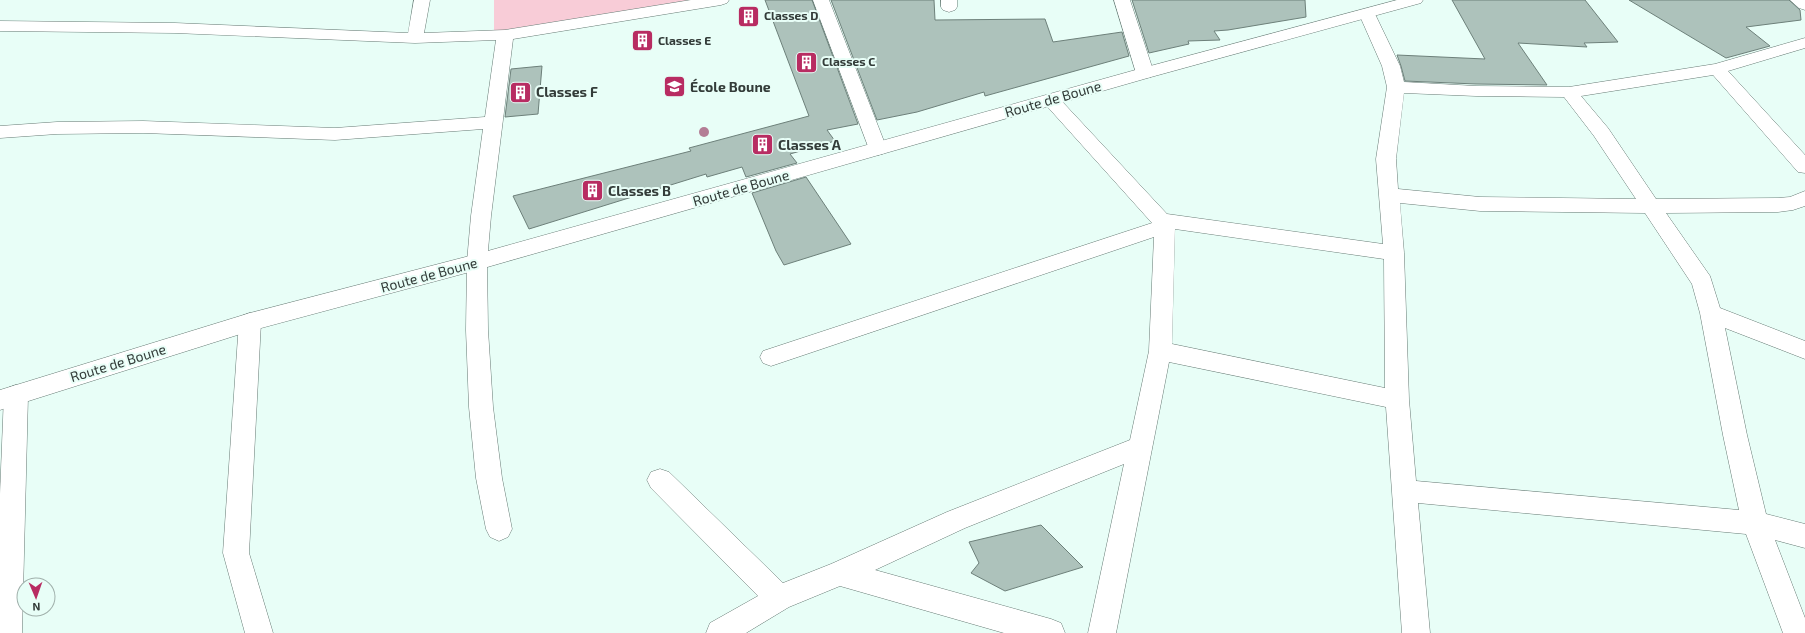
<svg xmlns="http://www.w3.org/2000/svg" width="1805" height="633" font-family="'Exo 2',sans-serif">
<rect width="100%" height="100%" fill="#e8fef7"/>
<!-- green -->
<path fill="#f8ccd7" d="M494,0H691L494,34Z"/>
<!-- building -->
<path fill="#adc2bb" stroke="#6d807a" d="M765,0H812L858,124L827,130L835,141L790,154L797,163L746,177L742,167L707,177L706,174L529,229L513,196L691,151L689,148L809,116Z
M831,0H934L935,20L1045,19L1053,42L1122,32L1129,56L985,96L984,92L917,112L877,120Z
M1132,0H1305L1306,17L1228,30L1214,31L1220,40L1188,41L1189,44L1149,53Z
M1452,0H1585L1618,42L1584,43L1587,47L1518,43L1547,85L1476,84L1405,81L1401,66L1397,55L1485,59Z
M1629,0H1789L1800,10L1801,20L1746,27L1770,46L1726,58Z
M542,66L538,114L505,117L511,69Z
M806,177L851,244L784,265L776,251L752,193Z
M1041,525L1083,567L1005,591L971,573L979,563L969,542Z"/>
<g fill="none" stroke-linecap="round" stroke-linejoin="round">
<defs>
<path id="minor" d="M414,0H430L424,33L505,30L691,0H729L727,3L721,5L513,39L491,216L487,262L488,330L493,407L502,478L512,529L508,537L499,541L490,537L486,529L476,478L469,407L466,330L467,262L471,216L483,129L335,140L143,133L57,134L0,138V126L57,122L143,121L335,128L485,117L496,40L415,43L175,33L0,31V21L175,23L408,33Z
M813,0H829L887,149L885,153L878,155L871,153L869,149Z
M941,0H957V7L955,10L949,12L943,10L941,7Z
M1114,0H1130L1154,73L1151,77L1145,78L1139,77L1136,73Z
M1790,0H1805V10L1799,8Z
M1367,9L1373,11L1375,14L1400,66L1404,82L1476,86L1569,87L1715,64L1805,38V48L1728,71L1805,155V173L1798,172L1713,75L1581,96L1608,128L1656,199L1778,198L1790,197L1805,191V206L1793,210L1778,212L1666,213L1710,276L1720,308L1805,341V359L1725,328L1747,435L1766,514L1805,524V548L1775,540L1805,618V633H1783L1746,534L1418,503L1430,633H1402L1386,407L1169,362L1116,633H1088L1124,464L965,528L875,570L1051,619L1061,623L1065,633H1004L840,586L789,607L746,633H706L710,623L758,596L651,488L647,480L651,472L660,469L669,472L783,583L831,564L947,512L1130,440L1149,351L1154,237L771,366L763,363L760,357L763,351L1152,223L1045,104L1042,100L1045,96L1051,94L1057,96L1167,214L1383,244L1376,159L1387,87L1382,66L1359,14L1361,11ZM1404,93L1476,96L1564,97L1594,136L1636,199L1480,197L1398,189L1396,159ZM1400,203L1480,211L1645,213L1692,284L1700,313L1723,435L1739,510L1416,481L1409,400L1404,253ZM1175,229L1384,259L1385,388L1172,344Z
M250,313L258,316L261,322L249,553L273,633H245L223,553L239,322L242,316Z
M16,385L24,388L28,395L22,633H0V494L4,395L8,388Z"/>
<path id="tertiary" d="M1397,0H1423L1421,3L1151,77L477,270L250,331L0,410V390L250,313L477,254L1139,69Z"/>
</defs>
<!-- minor casing -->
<use href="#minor" stroke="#677b75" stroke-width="1"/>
<!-- tertiary casing -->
<use href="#tertiary" stroke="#677b75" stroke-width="1"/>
<!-- minor -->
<use href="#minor" fill="#fff" fill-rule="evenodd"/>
<!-- tertiary -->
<use href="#tertiary" fill="#fff" fill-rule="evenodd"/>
</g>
<!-- trees -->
<circle fill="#b37d95" cx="704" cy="132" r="5"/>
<!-- icons -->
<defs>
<symbol id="building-square" viewBox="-11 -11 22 22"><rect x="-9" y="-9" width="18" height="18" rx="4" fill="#b82c62" stroke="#e8fef7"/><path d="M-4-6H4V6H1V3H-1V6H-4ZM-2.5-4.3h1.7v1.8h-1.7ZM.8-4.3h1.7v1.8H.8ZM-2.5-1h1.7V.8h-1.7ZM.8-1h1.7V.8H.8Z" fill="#fff"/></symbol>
<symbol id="school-square" viewBox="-11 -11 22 22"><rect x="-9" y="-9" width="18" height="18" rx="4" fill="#b82c62" stroke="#e8fef7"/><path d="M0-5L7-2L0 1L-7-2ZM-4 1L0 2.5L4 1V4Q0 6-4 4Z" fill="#fff"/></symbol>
</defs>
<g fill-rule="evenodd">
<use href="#building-square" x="736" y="4" width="25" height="25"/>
<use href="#building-square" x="630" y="28" width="25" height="25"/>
<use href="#building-square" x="794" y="50" width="25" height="25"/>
<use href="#school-square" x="662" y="74" width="25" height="25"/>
<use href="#building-square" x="508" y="80" width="25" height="25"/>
<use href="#building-square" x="750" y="132" width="25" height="25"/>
<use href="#building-square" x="580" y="178" width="25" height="25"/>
</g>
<g text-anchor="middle" stroke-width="4" stroke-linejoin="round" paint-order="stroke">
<!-- far-poi labels -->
<g font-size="12" font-weight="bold" fill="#333c39" stroke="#e8fef7" text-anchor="start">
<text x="764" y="20">Classes D</text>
<text x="658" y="45">Classes E</text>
<text x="822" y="66">Classes C</text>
</g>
<!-- poi labels -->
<g font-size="14" font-weight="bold" fill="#333c39" stroke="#e8fef7" text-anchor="start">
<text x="690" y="92">École Boune</text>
<text x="536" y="97">Classes F</text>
<text x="778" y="150">Classes A</text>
<text x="608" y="196">Classes B</text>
</g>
<!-- street labels -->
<g font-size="14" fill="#333c39" stroke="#e8fef7">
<text transform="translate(1053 99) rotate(-16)" y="5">Route de Boune</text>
<text transform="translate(741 188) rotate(-16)" y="5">Route de Boune</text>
<text transform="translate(429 275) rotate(-15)" y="5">Route de Boune</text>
<text transform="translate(118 363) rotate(-17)" y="5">Route de Boune</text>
</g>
</g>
<!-- north arrow -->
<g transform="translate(36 597) rotate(178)"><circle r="19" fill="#e8fef7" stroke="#a0b0ab"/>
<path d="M0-3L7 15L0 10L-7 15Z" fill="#b82c62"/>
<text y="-6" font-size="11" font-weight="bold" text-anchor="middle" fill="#333c39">N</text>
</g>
</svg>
